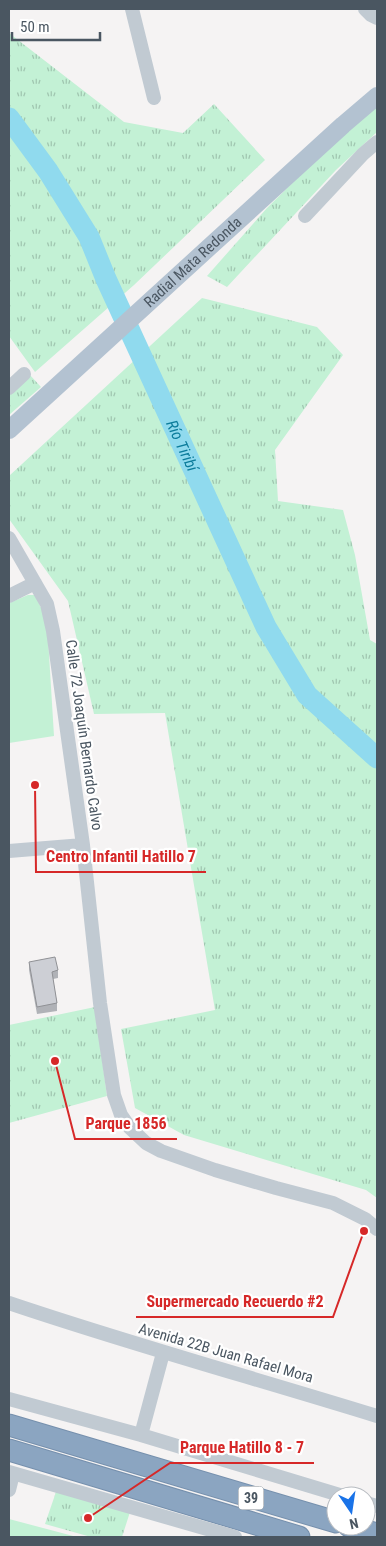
<svg xmlns="http://www.w3.org/2000/svg" width="386" height="1546" font-family="'Roboto Condensed',sans-serif">
<defs>
<pattern id="grass-tufts" width="24" height="20" patternUnits="userSpaceOnUse" patternTransform="scale(1.25)"><rect width="24" height="20" fill="#c3f1d5"/><path d="M3 7l-1-3M5 7V3M7 7l1-3M15 17l-1-3M17 17v-4M19 17l1-3" fill="none" stroke="#a0c6b0"/></pattern>
</defs>
<rect width="100%" height="100%" fill="#f5f3f3"/>
<!-- grass -->
<path fill="url(#grass-tufts)" d="M9,33L124,122L183,133L214,104L265,160L134,285L35,372L9,336Z
M377,105V132L336,170L227,287L207,276L267,208L341,135Z
M202,298L317,327L343,355L275,450L278,501L343,510L355,555L370,640L377,644V1198L366,1190L184,1135L135,1108L121,1029L215,1010L165,713L94,714L68,601L9,519V476Z
M30,375L41,387L9,415V395Z
M95,1007L107,1096L9,1123V1025Z
M56,1492L130,1512L122,1537H91L45,1524Z"/>
<!-- garden -->
<path fill="#c3f1d5" d="M28,595H35L43,612L48,638L54,736L9,743V603Z
M9,1519L77,1537H9Z"/>
<g fill="none" stroke-linecap="round" stroke-linejoin="round">
<!-- river -->
<path stroke="#90daee" stroke-width="21" id="s1" d="M9,118L48,171L89,237L106,279L266,627L307,695L377,758"/>
<defs>
<path id="highway" d="M9,1425L336,1522
M9,1450L299,1537
M349,1526L377,1534"/>
</defs>
<!-- highway casing -->
<use href="#highway" stroke="#7690ad" stroke-width="23"/>
<!-- minor -->
<path stroke="#c1cad2" stroke-width="14" d="M132,9L154,98
M365,9L371,15L377,18
M305,216L363,154L377,142
M9,388L24,374
M9,538L47,604L53,631L83,845L100,1003L114,1095L121,1115L130,1128L146,1143L161,1151L215,1170L276,1188L333,1203L365,1219L377,1229
M9,596L35,583
M9,851L83,845
M9,1303C130,1344 254,1378 377,1416
M9,1399L141,1435L343,1496
M141,1435L163,1353
M9,1472L235,1537
M9,1490L13,1474
M366,1503L377,1506"/>
<!-- major -->
<path stroke="#b3c2d1" stroke-width="18" id="s2" d="M9,430L343,125L377,96"/>
<!-- highway -->
<use href="#highway" stroke="#8ba5c1" stroke-width="21"/>
</g>
<!-- wall -->
<path fill="#b0b2b7" d="M29,962L58,970V978L53,979L57,1003V1011L37,1014L29,970Z"/>
<!-- building -->
<path fill="#cdcfd5" stroke="#909195" d="M55,957L58,970L52,972L57,1003L37,1007L29,962Z"/>
<g text-anchor="middle" stroke-width="4.5" stroke-linejoin="round" paint-order="stroke">
<!-- shield labels -->
<rect fill="#fff" stroke="#808990" stroke-width="1" x="238.5" y="1486.5" width="25" height="23" rx="4"/>
<g font-size="14" font-weight="bold" fill="#4a5661">
<text x="251" y="1503">39</text>
</g>
<!-- street labels -->
<g font-size="15" fill="#4a5661" stroke="#fff">
<text dy="5" stroke="none"><textPath href="#s2" startOffset="249">Radial Mata Redonda</textPath></text>
<text transform="translate(84 735) rotate(82)" y="5">Calle 72 Joaquín Bernardo Calvo</text>
<text transform="translate(226 1353) rotate(16)" y="5">Avenida 22B Juan Rafael Mora</text>
</g>
<!-- water labels -->
<g font-size="16" font-style="italic" fill="#0c7c9b" stroke="#fff">
<text dy="6" stroke="none"><textPath href="#s1" startOffset="372">Río Tiribí</textPath></text>
</g>
</g>
<!-- callouts -->
<path fill="none" stroke="#d62828" stroke-width="2" d="M35 785L36 872H206M55 1061L75 1139H177M364 1231L333 1317H136M88 1518L170 1463H314"/>
<g fill="#d62828" stroke="#fff" stroke-width="2">
<circle cx="35" cy="785" r="5"/>
<circle cx="55" cy="1061" r="5"/>
<circle cx="364" cy="1231" r="5"/>
<circle cx="88" cy="1518" r="5"/>
</g>
<g font-size="16" text-anchor="middle" font-weight="bold" fill="#d62828" stroke="#fff" stroke-width="4.5" stroke-linejoin="round" paint-order="stroke">
<text x="121" y="862">Centro Infantil Hatillo 7</text>
<text x="126" y="1129">Parque 1856</text>
<text x="235" y="1307">Supermercado Recuerdo #2</text>
<text x="242" y="1453">Parque Hatillo 8 - 7</text>
</g>
<!-- border -->
<rect width="386" height="1546" fill="none" stroke="#4a5661" stroke-width="20"/>
<!-- north arrow -->
<g transform="translate(351 1511) rotate(167)"><circle r="24" fill="#ffffff" stroke="#b7bbc0"/>
<path d="M0-4L9 19L0 12L-9 19Z" fill="#1a73e8"/>
<text y="-8" font-size="14" font-weight="bold" text-anchor="middle" fill="#4a5661">N</text>
</g>
<!-- scale -->
<path d="M12 32v8h88v-8" fill="none" stroke="#4a5661" stroke-width="2.5"/>
<text x="20" y="32" font-size="15" fill="#4a5661" stroke="#ffffff" stroke-width="4" paint-order="stroke">50 m</text>
</svg>
